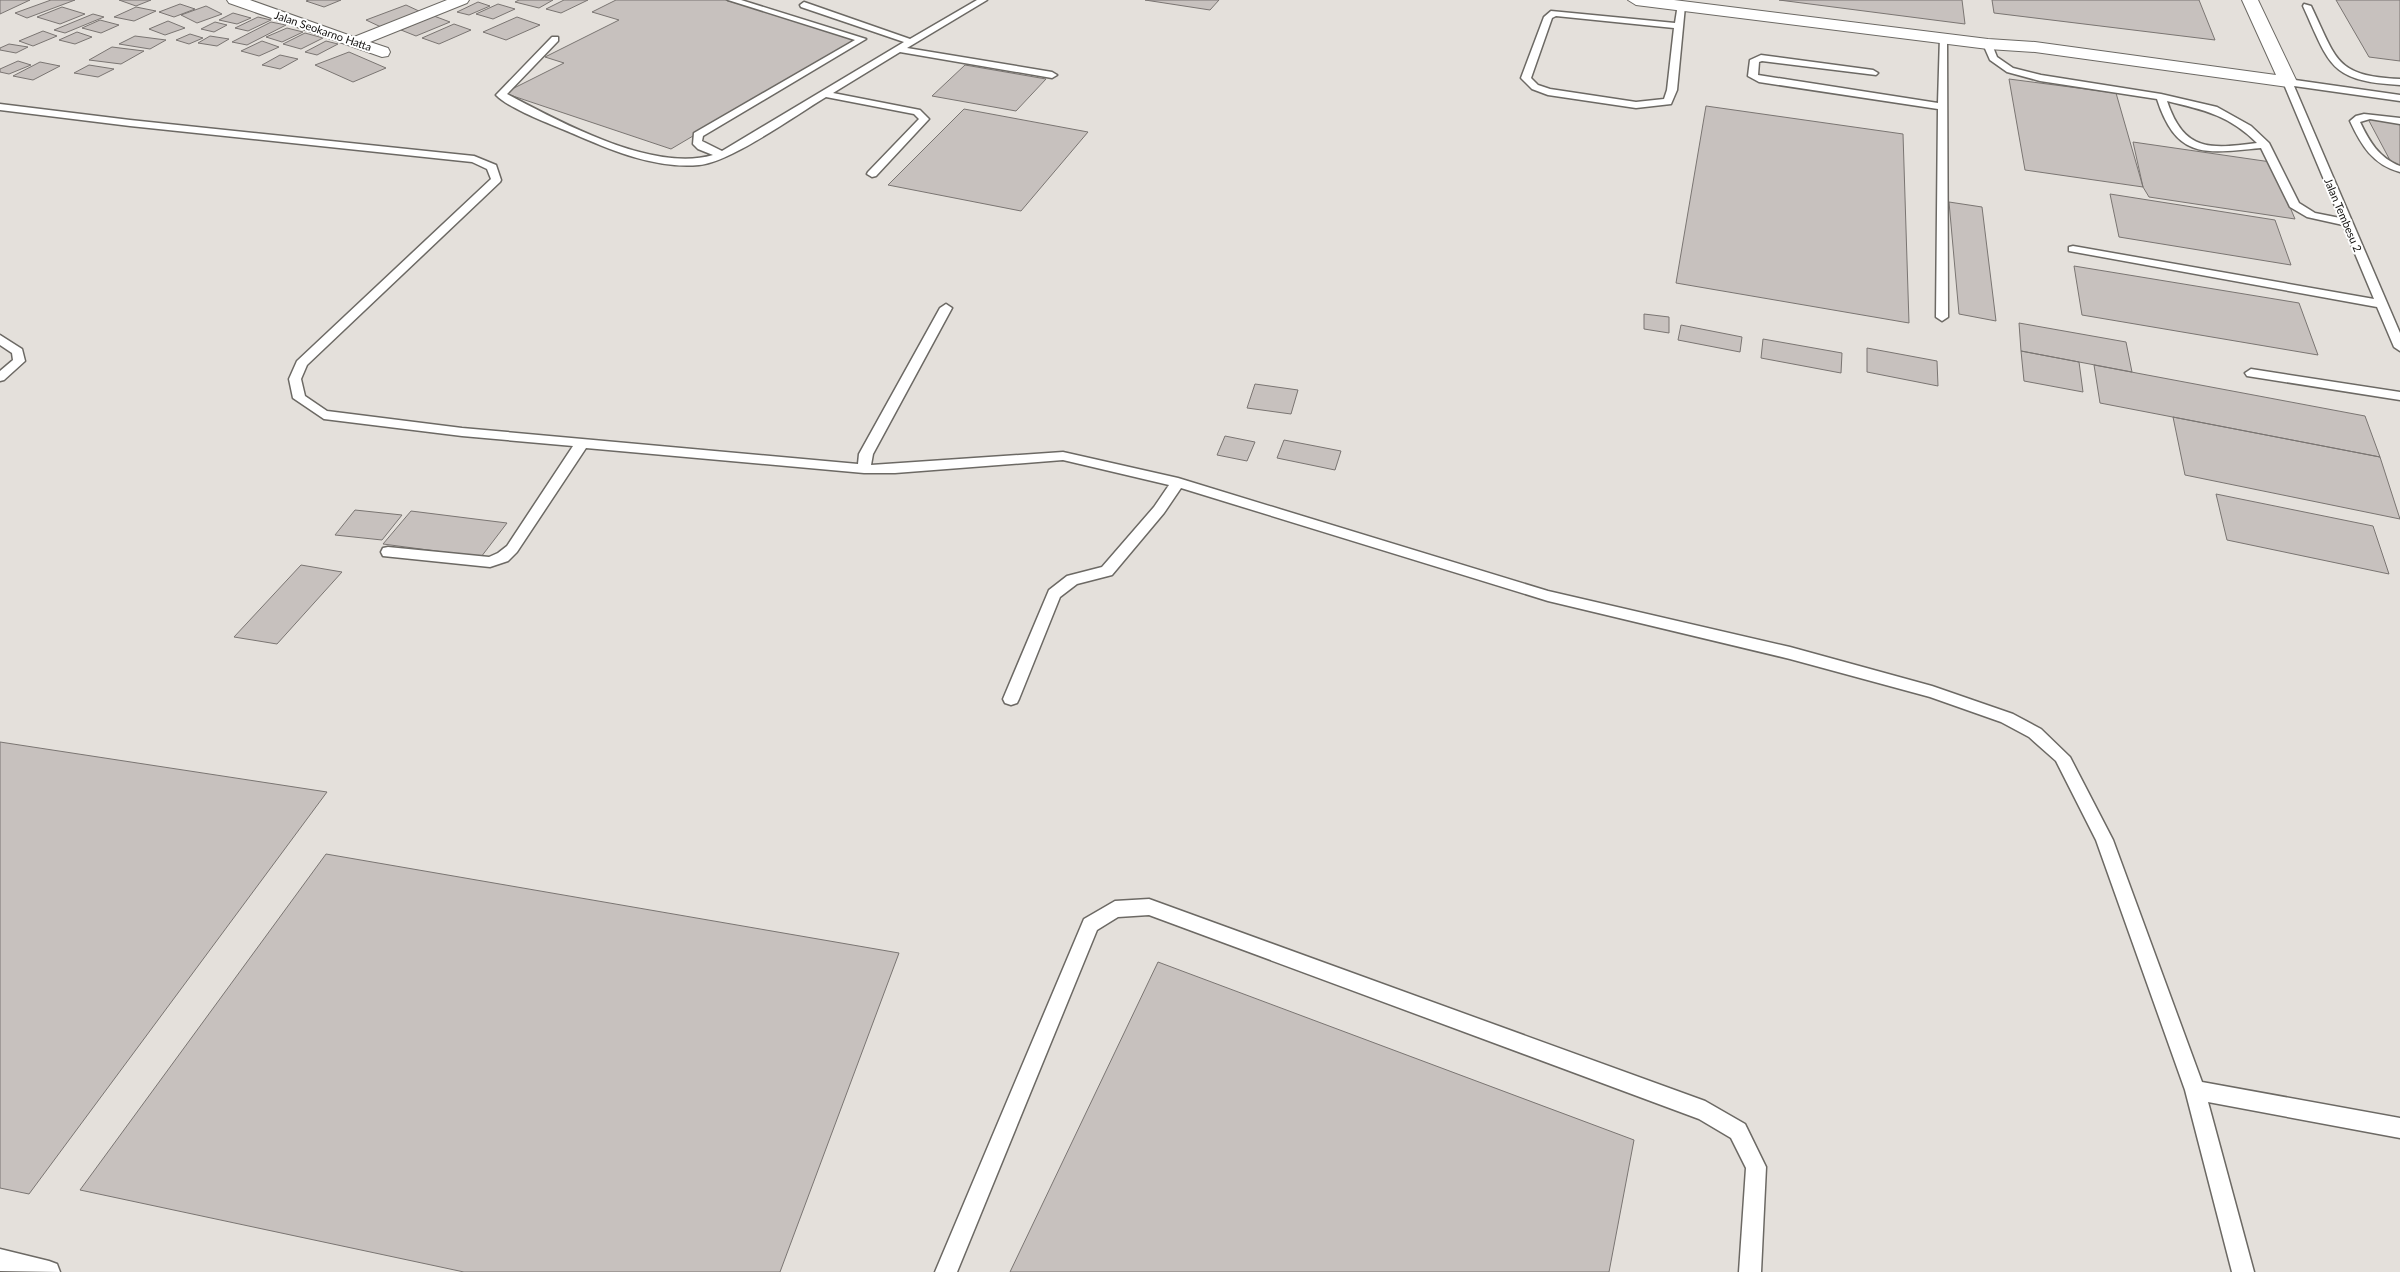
<svg xmlns="http://www.w3.org/2000/svg" width="2400" height="1272" font-family="Lato,sans-serif">
<rect width="100%" height="100%" fill="#e4e0db"/>
<!-- building -->
<path fill="#c7c1be" stroke="#7a7572" d="M0,0H30L0,14Z
M51,0H75L27,18L15,13Z
M119,0H151L136,6Z
M309,0H341L324,7L306,1Z
M519,0H553L539,8L515,2Z
M564,0H588L561,13L546,9Z
M616,0H725L859,38L671,149L504,93L564,63L545,57L619,20L592,12Z
M1145,0H1219L1210,10Z
M1779,0H1962L1965,24Z
M1992,0H2199L2215,40L1994,13Z
M2336,0H2400V61L2369,57Z
M478,2L490,6L469,15L457,12Z
M180,4L195,9L174,17L159,12Z
M498,4L515,9L493,19L476,14Z
M406,5L421,12L381,27L366,20Z
M206,6L222,14L197,23L181,15Z
M62,7L85,14L60,24L37,17Z
M136,7L156,11L134,21L114,17Z
M233,13L251,18L237,24L219,20Z
M93,14L104,17L65,33L54,30Z
M434,16L450,22L416,36L401,30Z
M258,17L271,20L248,31L235,28Z
M517,17L540,25L506,40L483,32Z
M100,20L119,25L101,33L82,28Z
M168,21L185,28L165,35L149,29Z
M215,22L227,25L214,32L201,29Z
M271,22L286,25L247,45L232,42Z
M454,24L471,30L439,44L422,38Z
M287,28L303,32L282,42L266,37Z
M43,31L57,36L33,46L19,41Z
M77,32L92,37L75,44L59,40Z
M305,33L323,38L301,49L283,44Z
M190,34L203,38L189,44L176,40Z
M135,36L166,40L150,49L119,44Z
M210,36L229,39L217,46L198,43Z
M262,41L279,47L259,56L241,51Z
M326,41L338,44L317,55L305,52Z
M9,44L28,47L16,53L0,50V48Z
M112,47L144,51L121,64L89,60Z
M349,52L386,68L353,82L315,65Z
M280,55L298,59L280,69L262,65Z
M18,61L31,65L9,74L0,72V69Z
M40,62L60,66L33,80L13,76Z
M89,65L114,69L98,77L74,73Z
M965,65L1046,79L1016,111L932,96Z
M2009,79L2116,93L2143,187L2025,170Z
M1706,106L1903,134L1909,323L1676,283Z
M964,109L1088,132L1021,211L888,185Z
M2368,119L2400,123V165L2392,164Z
M2133,142L2271,162L2295,219L2149,197L2143,187Z
M2110,194L2275,220L2291,265L2119,237Z
M1949,202L1982,207L1996,321L1959,314Z
M2074,266L2299,303L2318,355L2082,315Z
M1644,314L1669,317V333L1644,329Z
M2019,323L2126,342L2132,372L2021,351Z
M1681,325L1742,337L1740,352L1678,340Z
M1763,339L1842,353L1841,373L1761,358Z
M1867,348L1937,361L1938,386L1867,372Z
M2021,351L2079,362L2083,392L2024,381Z
M2094,365L2365,416L2380,457L2100,403Z
M1255,384L1298,390L1291,414L1247,408Z
M2173,417L2380,457L2400,519L2185,475Z
M1225,436L1255,442L1247,461L1217,455Z
M1284,440L1341,451L1335,470L1277,458Z
M2216,494L2373,526L2389,574L2227,540Z
M355,510L402,515L382,540L335,535Z
M411,511L507,523L481,557L383,544Z
M301,565L342,572L277,644L234,637Z
M0,742L327,792L29,1194L0,1188Z
M326,854L899,953L780,1272H464L80,1190Z
M1158,962L1634,1140L1609,1272H1010Z"/>
<g fill="none" stroke-linecap="round" stroke-linejoin="round">
<defs>
<path id="lane" d="M728,0H741L866,39L703,136L702,141L722,151L904,42L801,7L800,5L804,2L910,39L977,0H987L907,48L1052,72L1057,75L1052,78L900,52L833,93L920,110L929,119L876,176L872,177L867,174L868,172L919,119L914,114L826,97C796,115 731,162 699,165C656,169 613,151 574,134C555,126 509,109 496,95L552,37H558V41L507,94C560,122 653,173 713,155L698,149L693,144L694,133L855,40Z
M1678,4L1685,6L1677,90L1671,104L1636,108L1548,95L1532,89L1521,78L1544,17L1551,11L1675,23ZM1556,16L1674,28L1667,90L1664,99L1636,102L1550,89L1538,85L1531,78L1552,18Z
M2304,4L2311,6C2337,60 2335,76 2400,79V85C2329,81 2330,65 2303,6Z
M1940,36L1947,38L1948,317L1942,321L1936,317L1938,109L1759,82L1748,76L1750,60L1761,55L1873,70L1878,73L1876,75L1762,61L1759,62L1758,75L1938,103Z
M1985,42H1991L1997,57L2013,68L2041,75L2161,94L2217,107L2251,126L2269,143L2299,203L2315,213L2340,218L2283,82L2288,79L2400,95V101L2294,86L2400,333V351L2394,347L2377,307L2069,251V247L2073,246L2374,299L2343,225L2307,217L2290,207L2261,148C2207,153 2177,161 2157,99L2040,81L2007,72L1990,60L1983,44ZM2167,101C2204,110 2229,115 2257,143C2210,149 2184,152 2167,101Z
M0,104L130,120L474,156L496,165L501,180L500,182L307,365L301,379L305,396L327,411L462,428L858,464L859,454L940,308L946,304L952,308L873,454L871,465L1063,452L1178,478L1548,591L1790,647L1932,686L2013,714L2041,729L2070,757L2113,840L2202,1082L2400,1118V1138L2208,1102L2254,1272H2232L2185,1090L2096,840L2056,761L2029,737L2001,722L1930,697L1790,659L1548,601L1181,488L1164,513L1112,575L1077,584L1060,597L1019,699L1017,703L1011,705L1005,703L1003,699L1049,590L1067,576L1102,567L1154,507L1169,485L1063,460L895,473H864L586,448L517,552L508,561L490,567L383,556L381,552L383,548L388,547L489,557L498,553L507,546L573,446L462,436L324,419L293,398L289,379L297,361L491,179L487,169L472,162L130,126L0,110Z
M2364,114L2400,118V124L2370,119L2360,122C2369,141 2379,158 2400,166V172C2373,165 2361,145 2350,121L2356,116Z
M0,335L22,349L25,361L4,380L0,381V371L13,360L12,353L0,345Z
M2251,369L2400,392V400L2247,376L2245,373Z
M1149,899L1705,1101L1745,1124L1766,1167L1761,1272H1739L1746,1168L1731,1138L1699,1119L1149,915L1118,917L1097,930L957,1272H935L1084,919L1115,901Z
M0,1249L49,1261L57,1264L60,1272L0,1271Z"/>
<path id="street" d="M227,0H250L354,37L447,0H469L467,3L370,42L388,48L390,52L388,56L382,57L229,3Z
M1628,0H1674L1988,39L2035,42L2276,75L2242,0H2258L2297,82L2294,86L2288,87L2035,52L1988,49L1636,5Z"/>
</defs>
<!-- lane casing -->
<use href="#lane" stroke="#6c6964" stroke-width="3"/>
<!-- street casing -->
<use href="#street" stroke="#6c6964" stroke-width="2"/>
<!-- lane -->
<use href="#lane" fill="#fff" fill-rule="evenodd"/>
<!-- street -->
<use href="#street" fill="#fff" fill-rule="evenodd"/>
</g>
<g text-anchor="middle" stroke-width="4" stroke-linejoin="round" paint-order="stroke">
<!-- far-street labels -->
<g font-size="11" fill="#12110f" stroke="#fff">
<text transform="translate(323 31) rotate(19)" y="4">Jalan Seokarno Hatta</text>
<text transform="translate(2343 215) rotate(67)" y="4">Jalan Tembesu 2</text>
</g>
</g>
</svg>
